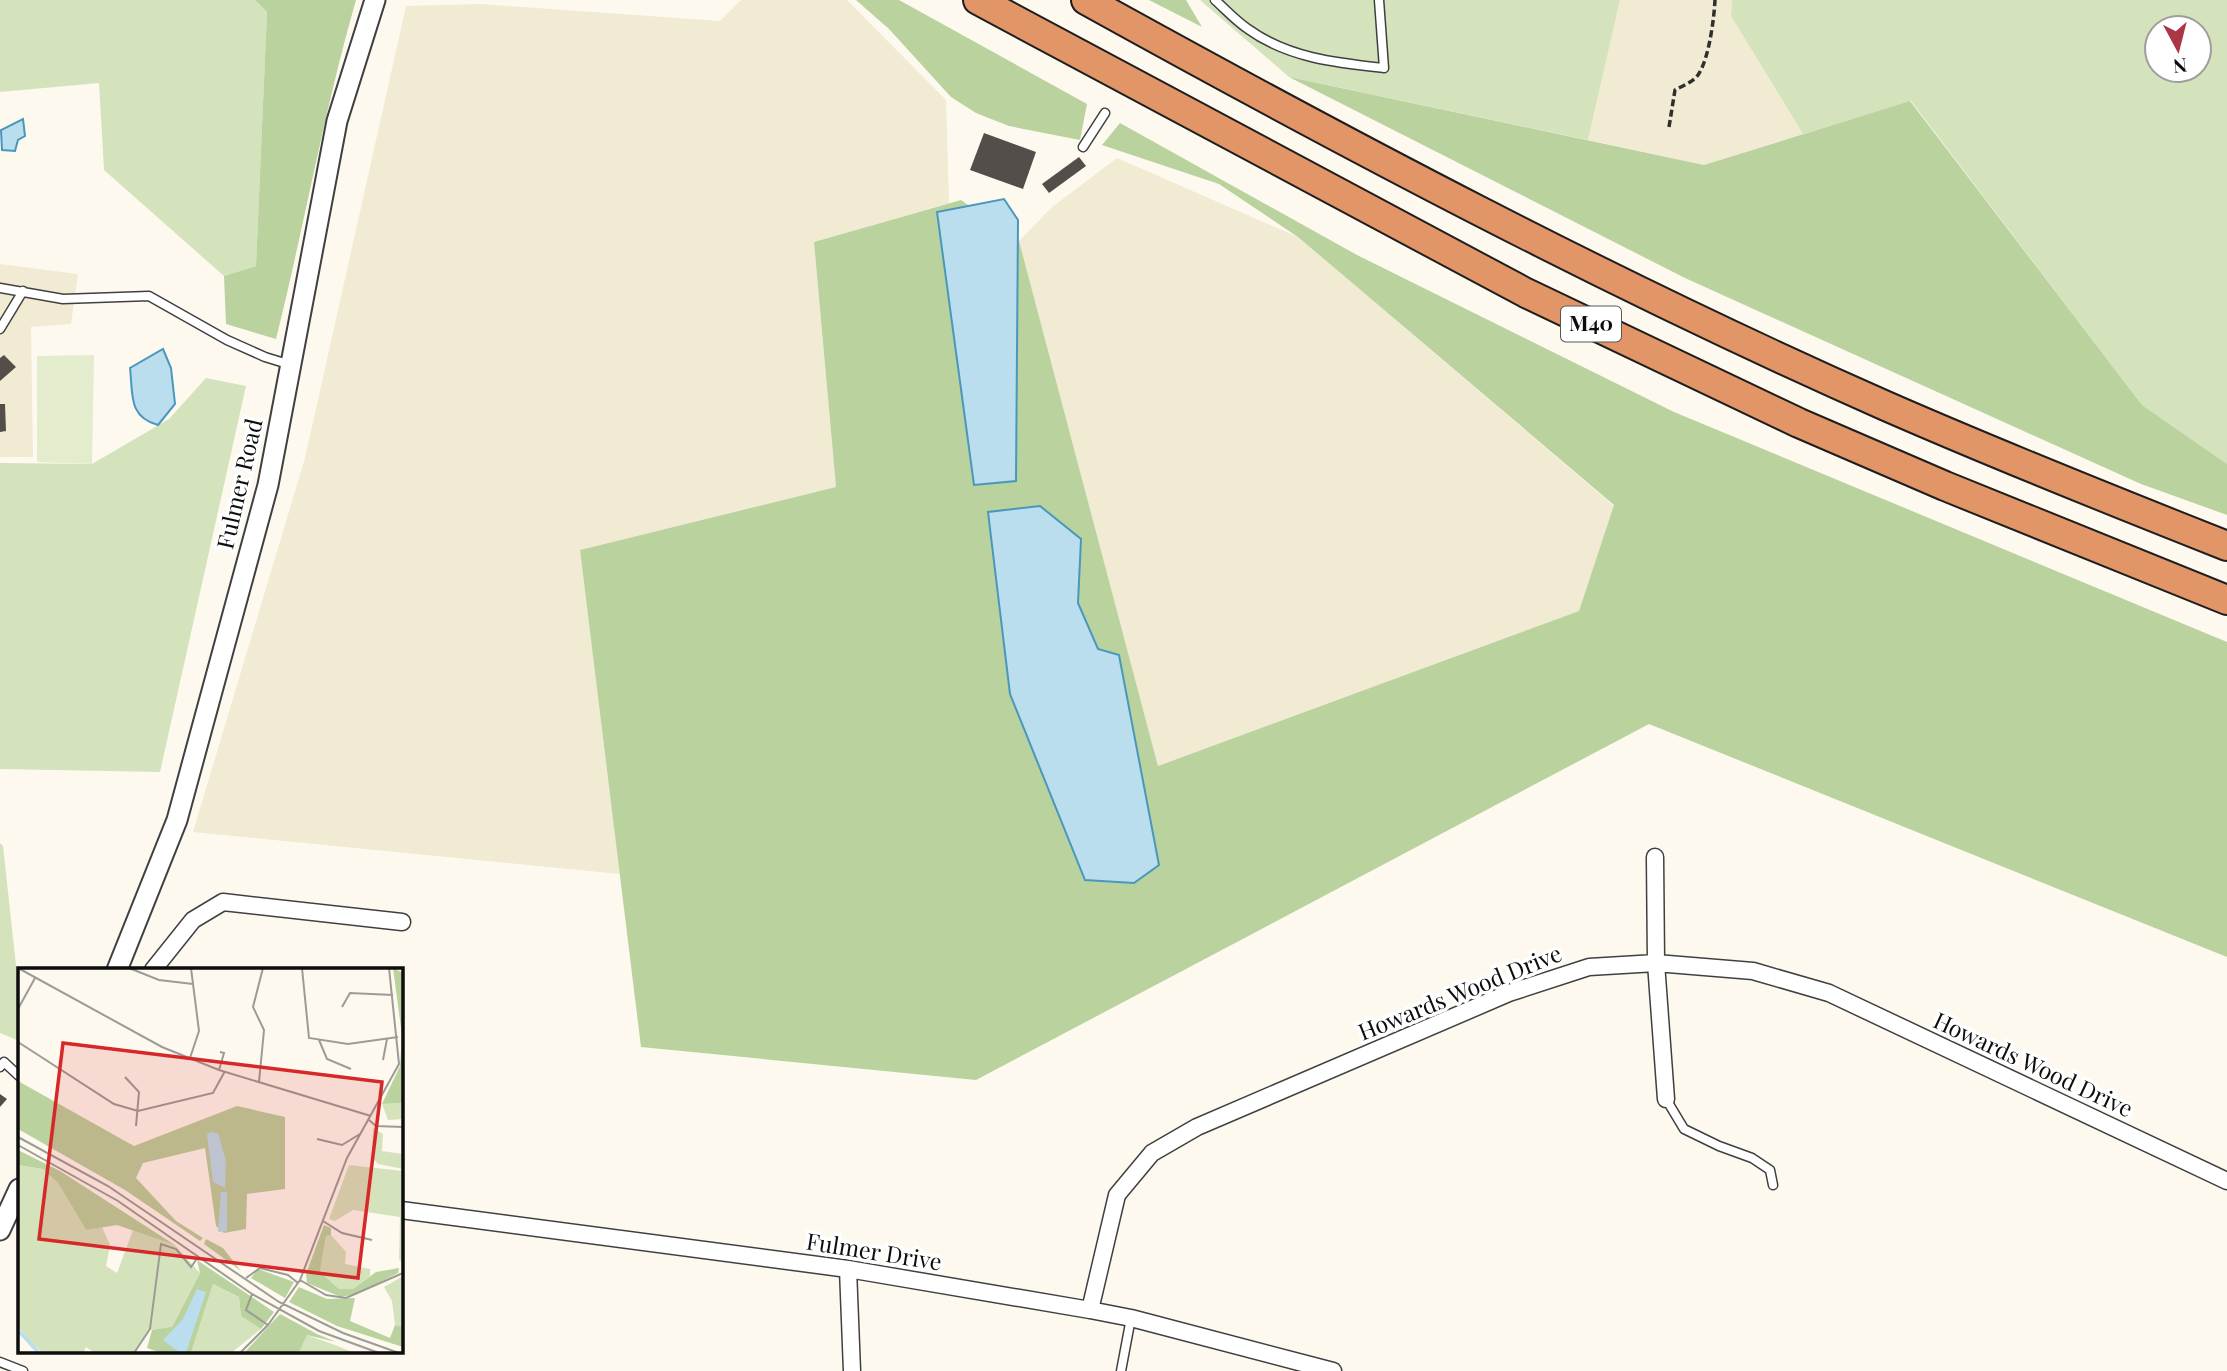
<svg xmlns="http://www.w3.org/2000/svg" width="2227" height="1371" font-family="'Playfair Display',serif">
<rect width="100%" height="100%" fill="#fdf9ef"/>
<!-- farmland -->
<path fill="#f0ebd2" d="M741,0H847L946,100L949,203L814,242L836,487L580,550L620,874L193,832L305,458L406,6L480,4L720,21Z
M1620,0H1732L1731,16L1803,134L1705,165L1588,140Z
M1117,158L1298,237L1614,506L1579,611L1158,766L1019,241L1051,208Z
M0,264L78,274L71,324L31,327L33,457H0Z"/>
<!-- green -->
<path fill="#d4e3bc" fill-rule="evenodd" d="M0,0H255L267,12L256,266L224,276L104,170L99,83L0,92Z
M1200,0H1620L1588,140L1289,77Z
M1732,0H2227V464L2142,405L1911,101L1803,134L1731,16ZM2157,28H2199V70H2157Z
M206,378L246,386L160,772L0,769V463L92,464L169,419Z
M0,843L3,846L19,993V1041L0,1033Z"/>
<!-- forest -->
<path fill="#b9d29e" d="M255,0H356C324,111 304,227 276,339L226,324L224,276L256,266L267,12Z
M856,0H899L1087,104L1080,140L1009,126L976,113L951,97L889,29Z
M1149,0H1186L1202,27Z
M1289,77L1704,165L1910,101L2142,405L2227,464V515L2141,484L1685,278Z
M1120,123L1357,255L1674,412L2227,642V957L1649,724L976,1080L641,1047L580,550L836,487L814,242L961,200L1019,241L1158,766L1579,611L1614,505L1298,237L1219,184L1102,145Z"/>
<!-- pitch -->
<path fill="#e3eccd" d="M94,355L92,464L37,462V356Z"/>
<!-- water -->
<path fill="#badeee" stroke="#4a97bc" stroke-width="2" d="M23,119L25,136L18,140L15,151L2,150L1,130Z
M1004,199L1018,220L1016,481L974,485L937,212Z
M163,349L171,368L175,404L158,425C128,417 133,394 130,368Z
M1040,506L1081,539L1078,603L1098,649L1119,655L1159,865L1134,883L1085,880L1010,694L988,512Z"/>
<!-- building -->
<path fill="#544e4b" d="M984,133L1036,152L1023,189L970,170Z
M1079,157L1086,166L1049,193L1042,184Z
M4,355L16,367L0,381V358Z
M0,404H5L6,431L0,432Z
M0,1094L7,1099L0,1107Z"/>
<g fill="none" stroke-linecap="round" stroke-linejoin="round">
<defs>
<path id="service" d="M1215,0C1226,10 1236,21 1248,29C1288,58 1337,63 1384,68L1379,0
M1083,147L1105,113
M0,288L63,299L149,296L227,340L265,357L291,365
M0,329L23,291
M0,1067L4,1062L19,1076
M1666,1099L1684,1129L1719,1146L1752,1158L1770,1170L1773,1185
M0,1362L23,1371
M1121,1371L1131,1318"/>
<path id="minor" d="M1655,857L1656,963L1666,1099
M153,970L193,920L223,902L402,922
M401,1210L848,1269L1090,1310L1131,1318L1333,1371
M848,1269L852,1371
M1090,1310L1117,1195L1152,1153L1197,1127L1509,993L1589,967L1656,963L1753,971L1829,993L2227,1181"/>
<path id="tertiary" d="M117,970L177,820L268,485L337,121L375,0
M0,1230L19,1189"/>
<path id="motorway" d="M978,0L1526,293L1799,423L1945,486L2227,600
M1086,0C1348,145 1612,285 1886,406C1998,455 2113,501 2227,546"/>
</defs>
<!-- service casing -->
<use href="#service" stroke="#404040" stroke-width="11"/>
<!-- minor casing -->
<use href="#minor" stroke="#404040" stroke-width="19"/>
<!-- tertiary casing -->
<use href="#tertiary" stroke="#404040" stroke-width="23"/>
<!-- motorway casing -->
<use href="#motorway" stroke="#1e1e1e" stroke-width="32"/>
<!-- path -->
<path stroke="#2f2f2f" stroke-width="3.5" stroke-dasharray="7 3.5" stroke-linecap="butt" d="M1669,127L1675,90C1682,86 1693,82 1698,75C1709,59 1714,19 1715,0"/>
<!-- service -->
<use href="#service" stroke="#fff" stroke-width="8"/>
<!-- minor -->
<use href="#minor" stroke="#fff" stroke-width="16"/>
<!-- tertiary -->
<use href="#tertiary" stroke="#fff" stroke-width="19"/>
<!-- motorway -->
<use href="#motorway" stroke="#e29668" stroke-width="28"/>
</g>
<g text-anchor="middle" stroke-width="7" stroke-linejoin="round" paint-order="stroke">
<!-- shield labels -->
<rect fill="#fff" stroke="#565656" stroke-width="2" x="1561" y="306.5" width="60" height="35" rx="5"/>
<g font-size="21" font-weight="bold" fill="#0d0d0d">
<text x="1591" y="331">M40</text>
</g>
<!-- street labels -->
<g font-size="23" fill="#0d0d0d" stroke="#fff">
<text transform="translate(240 484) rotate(-77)" y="8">Fulmer Road</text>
<text transform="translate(1460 993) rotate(-22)" y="8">Howards Wood Drive</text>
<text transform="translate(2033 1065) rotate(25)" y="8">Howards Wood Drive</text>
<text transform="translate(874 1252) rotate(9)" y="8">Fulmer Drive</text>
</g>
</g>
<!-- overview -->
<g transform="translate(18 968)">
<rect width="385" height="385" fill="#fdf9ef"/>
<path d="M385,135V151L370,152L364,136ZM355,160L365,166L364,183L385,186V201L360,196L354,189ZM0,197L25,201L40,215L68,262L84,259L92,277L88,298L99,305L115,262L157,277L182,305L153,361L131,362L115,385H77L68,379L65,385H25L11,373L0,358ZM331,197L385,203V295L381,291L382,249L335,242L317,253L311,251ZM313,267L328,284L327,296L352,301V308L335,321H321L302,304L308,268ZM385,308V359L377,357L374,333L366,319ZM195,316L221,329L223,348L243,361L213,385H173ZM289,367L317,377L336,385H281Z" fill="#d4e3bc"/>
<path d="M375,0L385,5V135L364,136L382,98L384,67ZM0,113L116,178L219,138L267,149V221L229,226L228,261L206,265L198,258L187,180L125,195L118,210L158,253L185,270L182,273L107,222L0,161ZM0,182L42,203L157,277L99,257L68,262L40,215L25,201L0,197ZM306,257L313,260V267L308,268L302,304L321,321H335L358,304L381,300L380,305L339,326L323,329L289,315L288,306ZM188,271L205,280L223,303L186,276ZM179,292L256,344L243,361L223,348L221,329L195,316L173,385H143L129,380L134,362L154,359L182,305ZM240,301L276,314L267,330L233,310ZM281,319L309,331L337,330L332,353L372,370L377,357L385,359V379L319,358L271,334ZM262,346L299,366L318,374L289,367L281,385H226Z" fill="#b9d29e"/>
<path d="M193,164L200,165L208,193L207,220L195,214L189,166ZM203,224H209V263L200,264ZM179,321L188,324L168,385H162L145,372L165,351Z" fill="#badeee"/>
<path fill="none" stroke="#badeee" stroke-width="3.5" d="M0,362L21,385"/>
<path fill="none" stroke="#9d9b95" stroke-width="2" d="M0,0L144,79L201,102L353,148M111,0L141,12L175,16M284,0L291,70L330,76L380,69M324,39L332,25L375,27M0,41L17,10M301,72L309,91L333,101M0,74L96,136L120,143L195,125L207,103M172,90L181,63L173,0M365,92L369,71M201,102L206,85L202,84M107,109L121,124L118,158M241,114L246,62L235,39L245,0M351,152L358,158L385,159M0,169L90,218L261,334L325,365L381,385M299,171L324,177L342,166M0,177L100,233L234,326L301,363L361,385M305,253L324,265L354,272M228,310L242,300L270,307L280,315M282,312L308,327L328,330L385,305M234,326L228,342L250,357M116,385L132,361L143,276L158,281L173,299L178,292M222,385L250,357L282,312L329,190L381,96L371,0"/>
<path fill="#d62828" fill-opacity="0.15" stroke="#d62828" stroke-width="3.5" d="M45,75L364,114L340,310L21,271Z"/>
<rect width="385" height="385" fill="none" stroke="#0d0d0d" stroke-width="3.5"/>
</g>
<!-- north arrow -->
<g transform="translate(2178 49) rotate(173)"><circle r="33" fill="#ffffff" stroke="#9e9e9e" stroke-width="2"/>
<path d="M0-5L12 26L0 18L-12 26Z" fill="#ab3645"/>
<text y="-10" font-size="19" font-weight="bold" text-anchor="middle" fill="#0d0d0d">N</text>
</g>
</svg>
